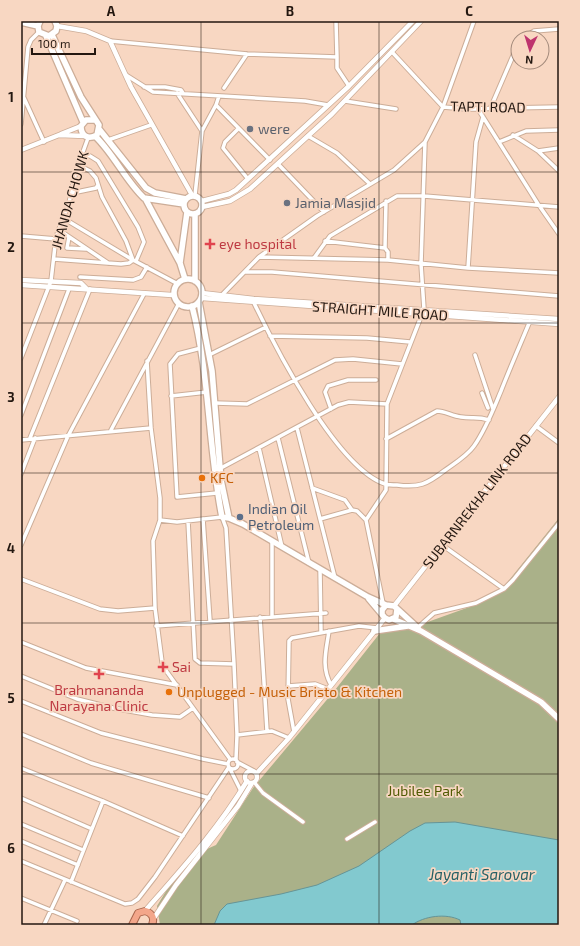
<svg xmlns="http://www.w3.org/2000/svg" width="580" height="946" font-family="'Exo 2',sans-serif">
<rect width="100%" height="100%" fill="#f8d7c2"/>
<!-- green -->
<path fill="#aab189" d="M559,518V925H160L157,906L174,878L200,852L216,845L253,788L335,690L384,628L422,624L475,605L493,595L506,584Z"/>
<!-- water -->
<path fill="#82c9cf" stroke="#669496" d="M455,822L559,840V925H461L460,920C446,913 424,916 412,925H214L220,911L227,904L281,894L317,885L359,866L410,831L425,823Z"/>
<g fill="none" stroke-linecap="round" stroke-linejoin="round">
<defs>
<path id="minor" d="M336,21L337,57
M523,38L534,31L559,29
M110,41L247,54L337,57V68L349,86
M392,52L443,107L467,109L559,107
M126,75L153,92L305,101L328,105
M144,87H165L181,90L183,93
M224,88L247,54
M177,93L202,131
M24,98L44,142
M345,101L396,109
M216,105L270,160
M478,109L538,204L559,234
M490,109L518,44
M21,124L28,47L31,40L39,32
M238,129L225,142L223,148L248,179
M513,135L538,151L559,171
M308,136L337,153L370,184
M108,140L151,125
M499,142L526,131L559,130
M538,151L559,148
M81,154L90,156L98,161L138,227L144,242L136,261
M278,164L324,212
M72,193L96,188L98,185
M195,195L202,131L216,105L219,96
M63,218L133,260L178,284
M59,230L108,263
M21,236L56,239
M69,237L67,248L86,249
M325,241L385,248L388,252V260
M385,248L386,201
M259,257L388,260L468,268L559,273
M314,258L330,236L397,196H424L559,207
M54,259L121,264L129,263L133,260L126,241L102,197L96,178L90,171L78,165
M468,268L476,142L483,117
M245,272H272L559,296
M80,277L133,280L141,277L147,267
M221,296L259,257L317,216L394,170L425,142
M254,303C276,349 337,468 385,484C389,485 393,485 397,485C419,488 427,484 444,471C455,463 467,456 474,446C486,429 493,410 501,391C510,368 520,345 530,321
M270,336L367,338L410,342
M201,348L178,354L170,364L177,497L217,493
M209,355L266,327
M475,355L493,409
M21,358L51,281L56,237L69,203L76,171L88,138
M147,361L151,428L160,498V520L177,522L222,517L226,528L234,664L237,735L236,759
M482,393L488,408
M171,396L207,392
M215,403L247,404L335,360L353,359L402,364
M331,409L325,392L328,386L348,380H376
M21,415L69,289
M536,426L559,443
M297,428L335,578
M111,430L178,305
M30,438L90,289
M278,438L309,563
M386,439L437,411C445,411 452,416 461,417C472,419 477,416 489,420
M21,440L151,428
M259,448L282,547
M221,468L338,405L349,402L387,404
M21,474L35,438
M312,488L345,500L352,510
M203,519L210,621
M320,519L352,510L357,511L366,520
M160,520L153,541L155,608L162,662L167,672L230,759
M188,521L195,659L200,663L234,664
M272,541V616
M21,545L68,436L144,294
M442,545L504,589
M320,569L321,632
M21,579L100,609L118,611L155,608
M383,603L366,520L386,490L387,404L424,309L421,264L425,142L443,107L474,21
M260,617L267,731
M156,626L326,613
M417,628L434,613L476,603L504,589L513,580L559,523
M329,631C326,651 321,667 331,685
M21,642L86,668L177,685
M21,676L77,699L113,708L152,715L180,717L193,708
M288,686L315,684L328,689
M21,701L101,733L203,759L228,764
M294,732L288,699L289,641L292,638L359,626L377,628
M21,734L91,763L209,798
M237,735L272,731L289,738
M228 764a5 5 0 1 1 10 0a5 5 0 1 1-10 0Z
M237,762L254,771
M21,768L103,801L183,836
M230,769L241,791
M254,782L263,793L303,822
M21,798L92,829
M21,824L83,850
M347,839L375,822
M21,841L78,865
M21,861L125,904L132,903L138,899L155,877L229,767
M71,882L103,801
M21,898L77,921
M44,925L65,880"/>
<path id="tertiary" d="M57,26L86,31L110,41L131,87L192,195
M61,134L81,126
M21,150L59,135L85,136
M202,201L229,194L236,190L349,86L413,21
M202,207L230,201L250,189L332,114L421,21
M21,280L81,283L86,288
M21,285L172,295
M202,293L254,299L559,319
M202,298L559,324
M394,606L559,397
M245 777a6 6 0 1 1 12 0a6 6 0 1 1-12 0Z
M257,773L289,738L385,618
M145,911C181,870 219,828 247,781
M154,918L176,885L238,806L252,783"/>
<path id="secondary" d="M40,21L38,26L39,32L49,36L56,31L57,26L55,21
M21,22L38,26
M52,35L81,97L99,125L97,135C88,140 81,136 81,126L86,120H95
M46,36L83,122
M99,129L146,188L155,193L186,199
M95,136C114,154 125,180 144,198L184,204
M184 205a9 9 0 1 1 18 0a9 9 0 1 1-18 0Z
M146,200L180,263
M174 293a14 14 0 1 1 28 0a14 14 0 1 1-28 0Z
M185,279L180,263L187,212
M195,281V214
M199,302L212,371L221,480L229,518
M192,306C210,376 208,447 222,517L229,518L243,524L368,597L386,605
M369,599L385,618L389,620L396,617L397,609
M382,613V610L386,605L394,606L418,628
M393,619L421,631L541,702L559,719
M374,631L408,626"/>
<path id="trunk" d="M132,925L138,913L145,911C152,913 155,918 152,925"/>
</defs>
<!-- minor casing -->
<use href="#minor" stroke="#ccad98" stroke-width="5.5"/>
<!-- tertiary casing -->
<use href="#tertiary" stroke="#ccad98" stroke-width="6"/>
<!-- secondary casing -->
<use href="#secondary" stroke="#ccad98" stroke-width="8"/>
<!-- trunk casing -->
<use href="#trunk" stroke="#a8654c" stroke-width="8"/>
<!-- minor -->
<use href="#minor" stroke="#fff" stroke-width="3.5"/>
<!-- tertiary -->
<use href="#tertiary" stroke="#fff" stroke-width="4.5"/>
<!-- secondary -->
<use href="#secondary" stroke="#fff" stroke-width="5.5"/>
<!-- trunk -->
<use href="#trunk" stroke="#f3a68a" stroke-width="6"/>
</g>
<!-- grid -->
<path fill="none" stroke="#231710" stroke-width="1" stroke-opacity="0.55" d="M201,21V925M379,21V925M21,172H559M21,323H559M21,473H559M21,623H559M21,774H559"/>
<!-- markers -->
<g fill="#6b7280" stroke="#f8d7c2" stroke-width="1.5">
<circle cx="250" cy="129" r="4"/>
<circle cx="287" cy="203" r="4"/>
</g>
<g fill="#e0444e" stroke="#f8d7c2" stroke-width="1.5">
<path d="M208 238h4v4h4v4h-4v4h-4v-4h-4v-4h4z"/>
<path d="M161 661h4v4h4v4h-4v4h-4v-4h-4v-4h4z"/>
<path d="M97 668h4v4h4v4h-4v4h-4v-4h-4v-4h4z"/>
</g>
<g fill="#e8710a" stroke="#f8d7c2" stroke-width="1.5">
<circle cx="202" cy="478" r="4"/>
<circle cx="169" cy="692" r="4"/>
</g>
<circle fill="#5c6f8a" stroke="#f8d7c2" stroke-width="1.5" cx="240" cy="517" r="4"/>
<g text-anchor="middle" stroke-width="3.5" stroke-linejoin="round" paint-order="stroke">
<!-- street labels -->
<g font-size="14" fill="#231710" stroke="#f8d7c2">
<text transform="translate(488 107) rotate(1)" y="5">TAPTI ROAD</text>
<text transform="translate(70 200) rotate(-74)" y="5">JHANDA CHOWK</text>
<text transform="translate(380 311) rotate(4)" y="5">STRAIGHT MILE ROAD</text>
<text transform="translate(477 501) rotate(-52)" y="5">SUBARNREKHA LINK ROAD</text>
</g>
<!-- worship labels -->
<g font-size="14" fill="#5b616d" stroke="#f8d7c2" text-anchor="start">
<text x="258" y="134">were</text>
<text x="295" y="208">Jamia Masjid</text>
</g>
<!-- health labels -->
<g font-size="14" fill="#be3a42" stroke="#f8d7c2" text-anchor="start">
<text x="219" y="249">eye hospital</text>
<text x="172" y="672">Sai</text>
<text x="99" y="695" text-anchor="middle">Brahmananda<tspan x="99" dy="16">Narayana Clinic</tspan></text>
</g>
<!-- food labels -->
<g font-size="14" fill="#c56008" stroke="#f8d7c2" text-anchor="start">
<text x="210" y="483">KFC</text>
<text x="177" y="697">Unplugged - Music Bristo &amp; Kitchen</text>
</g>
<!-- service labels -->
<g font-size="14" fill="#4e5e75" stroke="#f8d7c2" text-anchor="start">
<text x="248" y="514">Indian Oil<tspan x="248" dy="16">Petroleum</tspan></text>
</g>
<!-- park labels -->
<g font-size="14" fill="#515b04" stroke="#f8d7c2">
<text x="425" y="796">Jubilee Park</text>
</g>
<!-- water labels -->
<g font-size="15" font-style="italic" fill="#266166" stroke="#f8d7c2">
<text x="482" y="880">Jayanti Sarovar</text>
</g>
</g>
<!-- border -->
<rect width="580" height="946" fill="none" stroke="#f8d7c2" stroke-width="44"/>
<!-- north arrow -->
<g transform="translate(530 50) rotate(184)"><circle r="19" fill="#f8d7c2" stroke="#a38a7b"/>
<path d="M0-3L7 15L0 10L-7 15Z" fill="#be346e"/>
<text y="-6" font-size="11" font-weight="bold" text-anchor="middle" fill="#231710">N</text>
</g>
<!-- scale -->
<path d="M32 48v6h63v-6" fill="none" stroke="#231710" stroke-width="2"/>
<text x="38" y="48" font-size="12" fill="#231710" stroke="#f8d7c2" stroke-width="3" paint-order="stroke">100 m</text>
<rect x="22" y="22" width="536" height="902" fill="none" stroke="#231710" stroke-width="1.5"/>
<g font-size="13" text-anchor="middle" font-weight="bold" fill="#231710">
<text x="111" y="16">A</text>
<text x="290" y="16">B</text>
<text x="469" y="16">C</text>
<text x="11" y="102">1</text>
<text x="11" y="252">2</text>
<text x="11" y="402">3</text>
<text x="11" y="553">4</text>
<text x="11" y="703">5</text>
<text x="11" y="853">6</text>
</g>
</svg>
